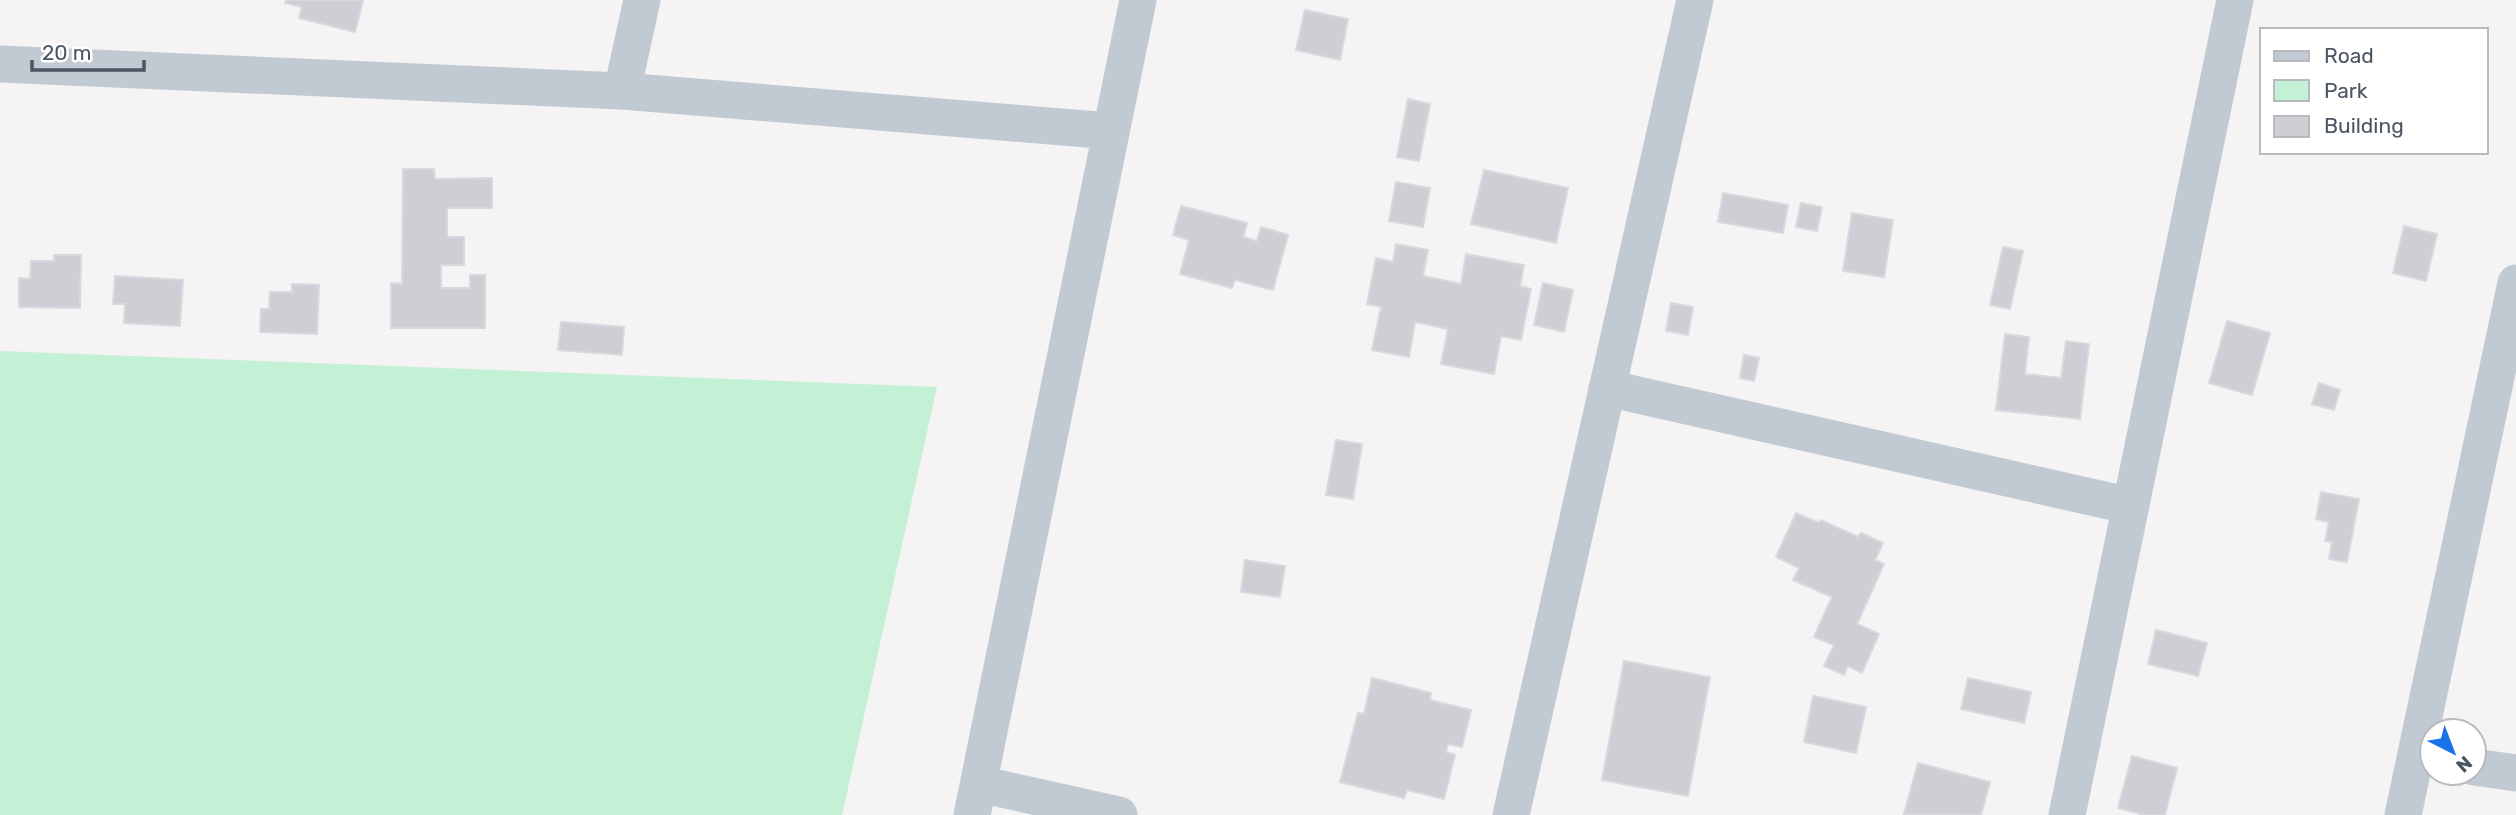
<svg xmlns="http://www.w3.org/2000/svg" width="2516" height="815" font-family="Rubik,sans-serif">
<rect width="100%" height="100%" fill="#f5f3f3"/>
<!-- green -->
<path fill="#c3f1d5" d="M0,351L937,387L842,815H0Z"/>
<!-- building -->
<path fill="#cdcfd5" stroke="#d7d9de" stroke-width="2" d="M286,0H363L355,32L299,18L302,7L285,3Z
M1305,10L1348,19L1340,60L1296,50Z
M1408,99L1430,104L1419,161L1397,157Z
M403,169H434L435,179L492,178V208H447V237H464V265H441V288H470V275H485V328H391V283L402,284Z
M1484,170L1568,188L1556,243L1471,224Z
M1396,182L1430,188L1423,227L1389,221Z
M1723,193L1788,205L1783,233L1718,222Z
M1801,203L1822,207L1817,231L1796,227Z
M1181,206L1247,223L1243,237L1257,241L1261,227L1288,235L1273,290L1235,280L1232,288L1180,274L1189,240L1173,235Z
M1852,213L1893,220L1884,277L1843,271Z
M2404,226L2437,234L2426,281L2393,273Z
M1396,244L1428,250L1423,276L1461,284L1466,254L1524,265L1520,286L1531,289L1521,340L1501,336L1494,374L1441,364L1448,329L1415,322L1409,357L1372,350L1381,307L1367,304L1376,258L1393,262Z
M2003,247L2023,251L2010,309L1990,305Z
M54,255H81L80,308L19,307V278L30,279L31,261H54Z
M115,276L183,280L180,326L124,323L125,304H113Z
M1543,283L1573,290L1564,332L1534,325Z
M292,284L319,285L317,334L260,332L261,309H269L270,292H292Z
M1671,303L1693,307L1688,335L1666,331Z
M2227,321L2270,333L2252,395L2209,383Z
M561,322L624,327L622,355L558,350Z
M2005,334L2029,337L2025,374L2061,378L2066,341L2089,344L2080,419L1996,410Z
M1744,355L1759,358L1754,381L1740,378Z
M2319,383L2340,390L2334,410L2312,404Z
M1336,440L1362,444L1353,499L1326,495Z
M2321,492L2359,499L2347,562L2329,559L2332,542L2325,541L2329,522L2316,519Z
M1796,513L1819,523L1821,520L1858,537L1861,533L1883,543L1875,560L1884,564L1857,624L1879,634L1862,673L1848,666L1844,675L1824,666L1834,645L1814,637L1832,597L1793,580L1799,568L1776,557Z
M1245,560L1285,566L1280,597L1241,592Z
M2156,630L2207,643L2198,676L2148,664Z
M1624,661L1710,677L1688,796L1602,780Z
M1372,678L1431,693L1430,700L1471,710L1462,747L1448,744L1446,752L1455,755L1444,799L1407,790L1404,798L1340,782L1358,713L1364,714Z
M1968,678L2031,692L2024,723L1961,709Z
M1813,696L1866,707L1856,753L1804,742Z
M2132,756L2177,768L2165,815H2144L2118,808Z
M1918,763L1990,782L1981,815L1904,814Z"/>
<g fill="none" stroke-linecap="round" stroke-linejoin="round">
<!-- minor -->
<path stroke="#c1cad2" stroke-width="37" d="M0,64L622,91L1111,131
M622,91L642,0
M1607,388L2131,506
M2474,767L2516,773
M979,784L1119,815
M972,815L1138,0
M1511,815L1695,0
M2067,815L2235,0
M2403,815L2516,283"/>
</g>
<!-- legend -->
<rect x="2260" y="28" width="228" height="126" fill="#ffffff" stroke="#b7bbc0" stroke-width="2"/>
<rect x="2274" y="51" width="35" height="10" fill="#c1cad2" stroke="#b7bbc0" stroke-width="2"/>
<text x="2324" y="63" font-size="21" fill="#4a5661">Road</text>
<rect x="2274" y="80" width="35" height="21" fill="#c3f1d5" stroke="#b7bbc0" stroke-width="2"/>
<text x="2324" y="98" font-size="21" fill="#4a5661">Park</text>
<rect x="2274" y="116" width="35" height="21" fill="#cdcfd5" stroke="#b7bbc0" stroke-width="2"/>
<text x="2324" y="133" font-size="21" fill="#4a5661">Building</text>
<!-- north arrow -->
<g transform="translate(2453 752) rotate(138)"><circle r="33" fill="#ffffff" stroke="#b7bbc0" stroke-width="2"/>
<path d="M0-5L12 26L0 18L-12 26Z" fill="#1a73e8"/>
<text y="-10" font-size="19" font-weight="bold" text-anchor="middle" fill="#4a5661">N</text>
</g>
<!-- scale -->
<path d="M32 60v10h112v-10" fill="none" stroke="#4a5661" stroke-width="3.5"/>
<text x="42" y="60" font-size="21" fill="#4a5661" stroke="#ffffff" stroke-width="5" paint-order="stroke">20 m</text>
</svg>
